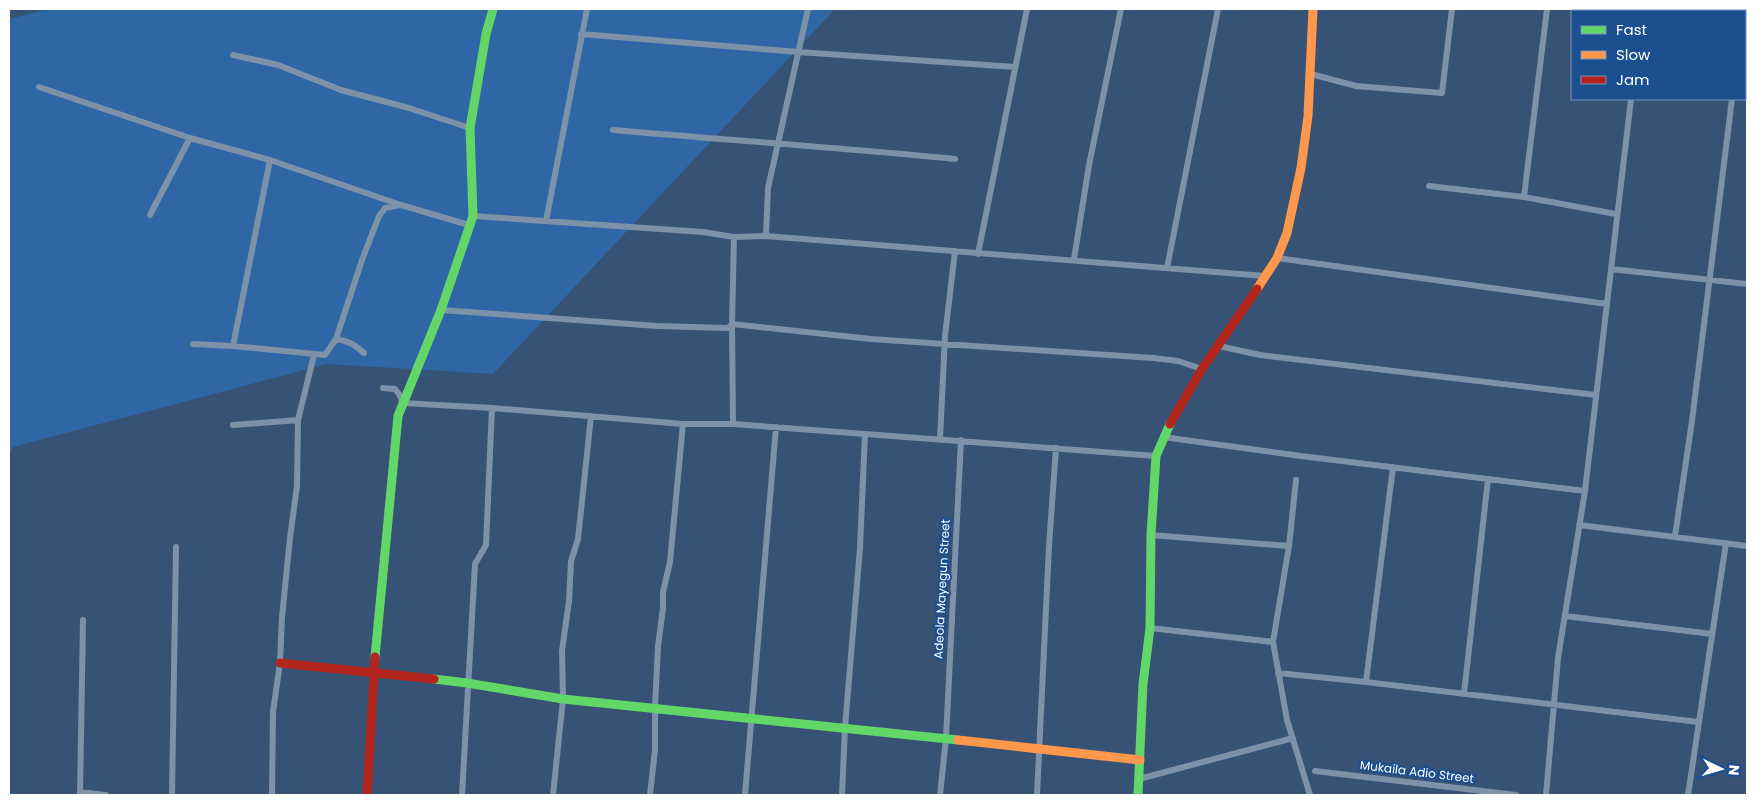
<svg xmlns="http://www.w3.org/2000/svg" width="1756" height="804" font-family="Poppins,sans-serif">
<rect width="100%" height="100%" fill="#365274"/>
<!-- green -->
<path fill="#2f66a5" d="M48,9H835L493,374L327,364L13,447L9,455V19Z"/>
<g fill="none" stroke-linecap="round" stroke-linejoin="round">
<!-- street -->
<path stroke="#7d92a8" stroke-width="6" d="M1641,11V9
M581,34L798,52L1015,67
M233,55L278,65L341,90L409,108L470,128
M1745,69H1747
M1311,74L1356,86L1442,93L1452,9
M39,87L190,138L270,160L401,205L469,225
M613,130C727,140 841,148 955,159
M1429,186L1524,197L1616,214
M1524,197L1547,9
M150,215L190,138
M473,216L703,232L734,237L766,236L1265,276
M546,221L587,9
M766,236L768,188L808,9
M978,254L1027,9
M1277,258L1607,304
M1074,259L1089,165L1121,9
M1167,268L1218,9
M1611,269L1747,284
M441,310L657,326L728,328L732,324L871,339L1153,358L1178,361L1202,369
M336,339C349,341 355,345 364,353
M193,344L233,346L325,355L336,339L362,260L379,216L385,208L400,205
M233,346L270,160
M1219,346L1260,355L1596,395
M383,388L395,389L399,394L403,403L492,408L683,424H733L1156,456
M733,424L732,324L734,237
M233,425L298,420
M1163,437L1301,456L1585,491
M940,439L945,336L955,251
M1296,480L1289,546L1273,642L1287,720L1310,795
M1579,525L1747,546
M1151,535L1289,546
M1675,536L1692,421L1732,99
M1565,616L1712,634
M1150,628L1273,642
M1278,673L1366,682L1698,722
M1366,682L1393,467
M1464,694L1488,479
M1315,771L1516,795
M1139,779L1293,738
M80,792L106,795
M80,795L83,620
M172,795L176,547
M272,795L273,712L280,663L282,617L290,538L297,486L298,420L314,355
M462,795L475,564L486,545L492,408
M553,795L563,699L562,651L569,601L571,561L578,539L591,416
M650,795L655,750V707L658,646L663,608V592L670,562L683,424
M745,795L776,427
M842,795L845,727L860,548L865,434
M940,795L946,738L961,440
M1037,795L1049,546L1056,448
M1546,795L1558,658L1585,491L1631,99
M1688,795L1726,543"/>
<!-- fast -->
<path stroke="#63d668" stroke-width="9" d="M375,657L398,416L441,310L473,216L470,128L486,34L493,9
M434,679L467,683L563,699L958,740
M1138,795L1143,684L1150,628L1151,535L1156,456L1170,424"/>
<!-- slow -->
<path stroke="#ff974d" stroke-width="9" d="M1257,289L1277,258L1287,233L1301,168L1308,116L1313,9
M958,740L1140,760"/>
<!-- jam -->
<path stroke="#b3261e" stroke-width="9" d="M1170,424L1202,369L1257,289
M280,663L434,679
M367,795L375,657"/>
</g>
<g text-anchor="middle" stroke-width="4" stroke-linejoin="round" paint-order="stroke">
<!-- street labels -->
<g font-size="12" fill="#fff" stroke="#1b4f8f">
<text transform="translate(942 589) rotate(-87)" y="4">Adeola Mayegun Street</text>
<text transform="translate(1417 772) rotate(7)" y="4">Mukaila Adio Street</text>
</g>
</g>
<!-- border -->
<rect width="1756" height="804" fill="none" stroke="#ffffff" stroke-width="20"/>
<!-- legend -->
<rect x="1571" y="10" width="175" height="90" fill="#1b4f8f" stroke="#7695bc"/>
<rect x="1581" y="26" width="25" height="8" fill="#63d668" stroke="#7695bc"/>
<text x="1616" y="35" font-size="15" fill="#ffffff">Fast</text>
<rect x="1581" y="51" width="25" height="8" fill="#ff974d" stroke="#7695bc"/>
<text x="1616" y="60" font-size="15" fill="#ffffff">Slow</text>
<rect x="1581" y="76" width="25" height="8" fill="#b3261e" stroke="#7695bc"/>
<text x="1616" y="85" font-size="15" fill="#ffffff">Jam</text>
<!-- north arrow -->
<g transform="translate(1721 769) rotate(95)" stroke="#1b4f8f" stroke-width="4" paint-order="stroke">
<path d="M0-4L9 19L0 12L-9 19Z" fill="#ffffff"/>
<text y="-8" font-size="14" font-weight="bold" text-anchor="middle" fill="#ffffff">N</text>
</g>
</svg>
